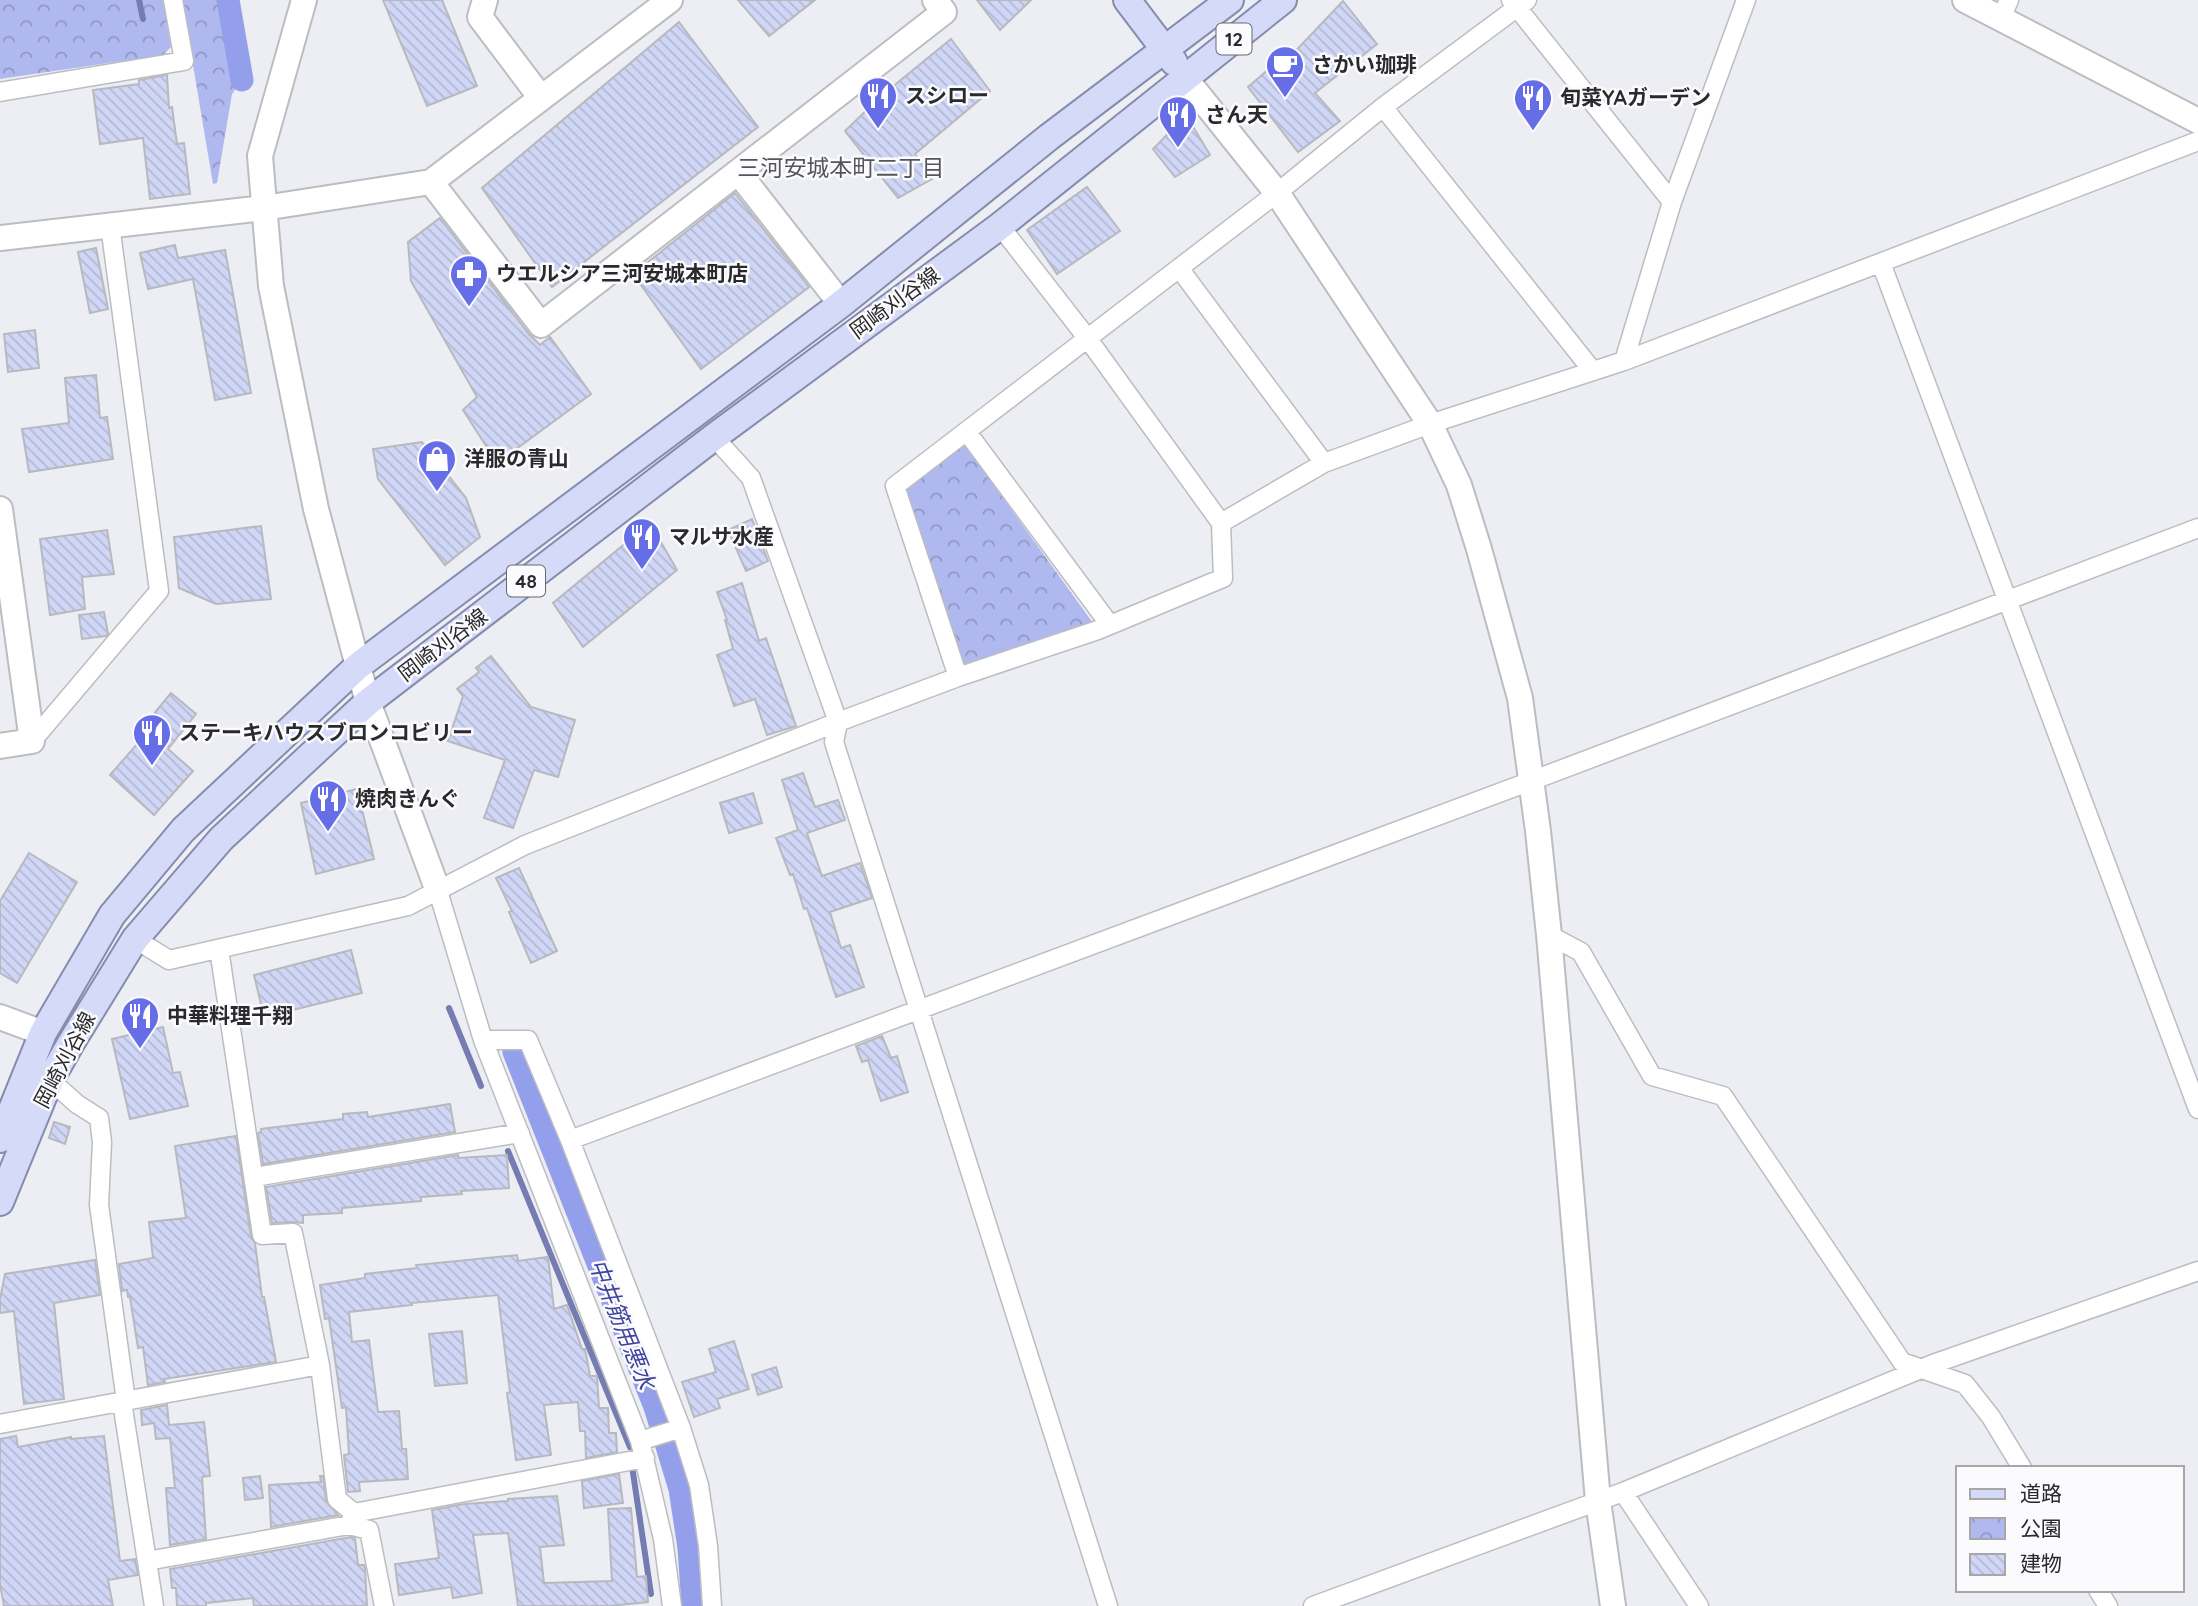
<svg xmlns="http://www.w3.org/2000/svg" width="2198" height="1606" font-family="Quicksand,'Noto Sans JP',sans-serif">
<defs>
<pattern id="park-crowns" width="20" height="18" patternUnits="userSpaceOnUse" patternTransform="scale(1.75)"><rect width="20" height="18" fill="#afb9ef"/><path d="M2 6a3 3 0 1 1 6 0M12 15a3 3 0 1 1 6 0" fill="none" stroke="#8f97c2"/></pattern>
<pattern id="building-back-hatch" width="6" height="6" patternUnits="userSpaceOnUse" patternTransform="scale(1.75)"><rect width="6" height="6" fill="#d0d6f6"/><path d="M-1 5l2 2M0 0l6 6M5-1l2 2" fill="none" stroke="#b3b8d3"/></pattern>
</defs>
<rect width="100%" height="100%" fill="#edeef3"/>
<!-- park -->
<path fill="url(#park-crowns)" d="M0,0H163L171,47L163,55L0,79Z
M182,0H219L235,90L232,94L217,183L213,184Z
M960,438L1098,630L958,677L899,497Z"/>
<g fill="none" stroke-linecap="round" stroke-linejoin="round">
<!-- stream -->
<path stroke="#747cb2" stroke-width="6" d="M139,0L143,19
M449,1008L481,1086
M508,1151L630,1447
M632,1466L651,1594"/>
<!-- canal -->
<path stroke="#949fec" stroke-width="23" d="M228,0L242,80
M514,1052L655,1407L680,1489L689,1548L693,1606"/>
</g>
<!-- building -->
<path fill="url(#building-back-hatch)" stroke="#b8b9be" stroke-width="2" d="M383,0H442L477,86L427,106Z
M738,0H815L769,36Z
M977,0H1031L1000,30Z
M1343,1L1377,44L1315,93L1340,121L1298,152L1248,87L1283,57L1286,61Z
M679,22L758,127L552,287L482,188Z
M951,39L990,91L915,154L932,179L898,198L845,131L880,97Z
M167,75L169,108L172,107L177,144L184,143L190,194L150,199L143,138L100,144L93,90L139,84V80Z
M1186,115L1210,155L1175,177L1153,149Z
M1087,187L1120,231L1057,274L1027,230Z
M735,193L809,287L701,369L633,274Z
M440,218L529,334L540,345L550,337L591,394L497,463L463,410L477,397L411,281L408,242Z
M175,245L178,258L225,250L251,393L215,400L193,279L148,289L140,253Z
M96,248L108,309L90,313L78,252Z
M35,330L39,368L8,372L4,334Z
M96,375L100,418L107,417L113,459L29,472L22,429L69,423L65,378Z
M422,442L466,498L480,537L445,565L378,479L373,449Z
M752,519L768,561L746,571L728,530Z
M650,523L677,570L583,647L553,603Z
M261,526L271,599L216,604L179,588L174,537Z
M107,530L114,574L82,577L85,609L50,615L40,539Z
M742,583L759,641L766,638L796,726L767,735L755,699L734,706L717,655L733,649L725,620H727L717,592Z
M104,612L108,634L106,636L82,639L79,615Z
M491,656L531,707L575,720L558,777L534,770L513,828L484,818L505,760L448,741L463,696L457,689L479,672L476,668Z
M171,693L196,714L168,749L193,771L154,815L110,775L153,726L148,721Z
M803,773L815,807L838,800L845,820L807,833L822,876L860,863L872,898L830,912L841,948L850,945L864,987L836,997L807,908L804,909L793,874L790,875L776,838L798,830L782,780Z
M357,789L374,859L316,874L301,803Z
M753,793L762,823L729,833L720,803Z
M29,853L77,882L17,983L0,973V901Z
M519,868L557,951L531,963L509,912L512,911L496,878Z
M351,950L362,993L264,1017L254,975Z
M163,1027L173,1073L180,1072L188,1106L130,1119L112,1039Z
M882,1036L891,1058L897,1056L908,1092L881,1101L868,1060L862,1062L856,1046Z
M450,1104L455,1132L263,1164L258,1133L261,1132V1129L343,1119V1114L367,1112L368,1117Z
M54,1122L70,1127L65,1144L49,1138Z
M236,1136L251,1237L255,1243L262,1297H264L276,1362L164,1379L165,1382L148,1385L143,1347L138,1348L130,1297H128L127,1290L122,1291L119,1264L153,1258L149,1222L186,1218L175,1146Z
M458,1155V1158L507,1155L509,1188L461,1191L462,1194L421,1197V1201L342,1208V1213L303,1215V1223L292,1222L272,1223L266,1187Z
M517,1255L518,1261L548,1257L554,1309L567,1305L582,1349H585L590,1376H597L599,1408H608L609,1433H616L617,1452L586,1458L585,1431H580L578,1402L544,1405L551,1455L516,1460L507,1393L510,1392L498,1295L411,1303L412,1305L349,1312L352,1342L369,1340L378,1412L399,1411L402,1449H406L408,1479L359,1482L360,1491L348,1492L344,1455L349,1454L346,1407L342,1408L329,1318L325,1319L320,1285L365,1278V1274L417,1268L416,1265Z
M95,1260L100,1295L54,1303L64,1399L24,1404L14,1311L0,1313V1299L5,1274Z
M462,1331L467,1383L435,1386L429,1334Z
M734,1341L749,1389L717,1399L720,1408L694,1417L682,1382L716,1372L709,1349Z
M776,1367L782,1387L758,1395L752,1375Z
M167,1405L169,1425L204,1422L210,1476L202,1477L206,1539L170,1545L166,1488H175L170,1438L156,1439L154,1423L142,1425L141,1410Z
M16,1436L18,1447L71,1437V1439L104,1436L120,1561L135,1559L138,1575L108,1580L113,1606H4L0,1584V1439Z
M619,1474L623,1503L584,1508L582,1481Z
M260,1476L263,1498L245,1500L243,1478Z
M320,1476H323L326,1501L338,1515L271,1527L269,1485L321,1482Z
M557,1496L564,1545L540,1547L544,1583L612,1581L608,1509L631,1508L637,1577L646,1576L648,1602L609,1606H518L508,1533L473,1535L482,1593L453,1598L451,1587L399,1595L395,1564L439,1558L432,1510L464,1504L508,1501V1499Z
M351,1537L355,1538L358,1565H364L365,1569L367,1606H254L253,1598L206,1603V1606H177L176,1588H172L170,1569Z"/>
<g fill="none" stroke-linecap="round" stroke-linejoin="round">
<defs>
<path id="street" d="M1511,0L1672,202
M2001,18L2009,0
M0,92L184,61L173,0
M1383,107L1592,370
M1881,263L2198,1109
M1179,268L1324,463
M1624,361L1672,202L1746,0
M967,432L1110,625
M714,437L751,478L838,722L834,742L1108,1606
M1221,523L1324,463L1430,424L1624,361L2198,141
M958,677L895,486L1277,193L1383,107L1527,0
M32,741L159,591L110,225
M438,891L483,1040L640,1441L663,1539L672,1606
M1549,935L1581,952L1652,1076L1723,1096L1902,1362L1965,1384L1991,1417L2022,1468
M135,939L169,960L408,906L525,845L838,722L958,677L1098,630L1223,578L1221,523L1088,339L1000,226
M219,949L262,1235L293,1233L320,1365L337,1499L354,1513L349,1525
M483,1040H528L570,1140
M50,1080L77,1104L99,1118L102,1142L99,1205L125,1394L122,1402L154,1606
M254,1177L520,1133
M0,1424L320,1365
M640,1441L681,1428
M1623,1492L1699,1606
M354,1513L645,1458
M147,1561L349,1525L369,1530L384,1606
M2098,1590L2108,1606
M712,1606L708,1546L699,1485L681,1428L570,1140L1531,781L2198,528
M1313,1606L1623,1492L1933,1364L2198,1271"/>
<path id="secondary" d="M304,0L260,156L271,286L316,509L358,666L368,702L438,891
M485,0L480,17L541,98
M1965,0L2198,121
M1185,78L1277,193L1430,424L1459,485L1479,549L1520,698L1538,831L1549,935L1598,1501L1613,1606
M738,172L841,304
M431,182L541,325L944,12L935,0
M0,238L264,208L431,182L670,0
M0,509L32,741L0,746
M0,1017L43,1033"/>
<path id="primary" d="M1127,0L1174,62
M0,1139L43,1033L112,915L183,830L358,666L841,304L1049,137L1230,0
M0,1202L50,1080L71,1043L135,939L221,839L368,702L714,437L1000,226L1283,0"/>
</defs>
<!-- street casing -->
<use href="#street" stroke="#bcbdc2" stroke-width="21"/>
<!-- secondary casing -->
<use href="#secondary" stroke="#bcbdc2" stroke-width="28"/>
<!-- primary casing -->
<use href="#primary" stroke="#868cae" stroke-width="30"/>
<!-- street -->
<use href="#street" stroke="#fff" stroke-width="18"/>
<!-- secondary -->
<use href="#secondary" stroke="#fff" stroke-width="24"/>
<!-- primary -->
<use href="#primary" stroke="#d4daf8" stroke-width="26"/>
</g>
<!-- icons -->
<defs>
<symbol id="cafe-pin" viewBox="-11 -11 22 30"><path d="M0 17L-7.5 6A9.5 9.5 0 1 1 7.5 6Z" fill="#666ee7" stroke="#fbfbfe"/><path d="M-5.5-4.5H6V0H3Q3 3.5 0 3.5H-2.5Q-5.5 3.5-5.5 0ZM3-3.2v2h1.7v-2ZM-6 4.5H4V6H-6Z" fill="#fff"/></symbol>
<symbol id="restaurant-pin" viewBox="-11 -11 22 30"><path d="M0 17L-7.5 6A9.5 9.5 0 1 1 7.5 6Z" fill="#666ee7" stroke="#fbfbfe"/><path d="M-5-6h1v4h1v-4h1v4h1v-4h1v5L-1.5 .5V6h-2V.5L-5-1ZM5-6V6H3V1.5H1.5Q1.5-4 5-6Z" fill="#fff"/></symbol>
<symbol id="pharmacy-pin" viewBox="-11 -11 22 30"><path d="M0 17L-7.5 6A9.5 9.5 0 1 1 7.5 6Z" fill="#666ee7" stroke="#fbfbfe"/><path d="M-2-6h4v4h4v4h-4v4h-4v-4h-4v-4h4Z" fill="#fff"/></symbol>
<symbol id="shop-pin" viewBox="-11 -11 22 30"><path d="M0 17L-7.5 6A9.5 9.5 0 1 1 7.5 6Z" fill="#666ee7" stroke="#fbfbfe"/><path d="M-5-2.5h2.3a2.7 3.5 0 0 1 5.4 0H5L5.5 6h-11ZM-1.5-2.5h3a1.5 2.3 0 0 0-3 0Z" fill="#fff"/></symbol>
</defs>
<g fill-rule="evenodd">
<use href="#cafe-pin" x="1263" y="43" width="44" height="60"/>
<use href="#restaurant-pin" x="856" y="74" width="44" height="60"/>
<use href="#restaurant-pin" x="1511" y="76" width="44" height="60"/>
<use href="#restaurant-pin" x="1156" y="93" width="44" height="60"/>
<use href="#pharmacy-pin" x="447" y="252" width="44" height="60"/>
<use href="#shop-pin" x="415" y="437" width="44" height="60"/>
<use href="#restaurant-pin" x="620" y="515" width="44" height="60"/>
<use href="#restaurant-pin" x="130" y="711" width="44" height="60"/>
<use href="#restaurant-pin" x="306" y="777" width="44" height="60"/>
<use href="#restaurant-pin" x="118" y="994" width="44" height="60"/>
</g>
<g text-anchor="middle" stroke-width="5" stroke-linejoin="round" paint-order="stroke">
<!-- shield labels -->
<g fill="#fbfbfe" stroke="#69696b" stroke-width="2">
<rect x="1216.5" y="23.5" width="35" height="31" rx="5"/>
<rect x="507" y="565.5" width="38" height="31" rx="5"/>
</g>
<g font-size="19" font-weight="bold" fill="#2a2a2c">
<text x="1234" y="46">12</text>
<text x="526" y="588">48</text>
</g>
<!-- poi labels -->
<g font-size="21" font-weight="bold" fill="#2a2a2c" stroke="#fbfbfe" text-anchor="start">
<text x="1312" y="72">さかい珈琲</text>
<text x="905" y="103">スシロー</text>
<text x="1560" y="105">旬菜YAガーデン</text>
<text x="1205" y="122">さん天</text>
<text x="496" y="281">ウエルシア三河安城本町店</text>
<text x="464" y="466">洋服の青山</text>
<text x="669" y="544">マルサ水産</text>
<text x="179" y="740">ステーキハウスブロンコビリー</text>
<text x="355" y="806">焼肉きんぐ</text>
<text x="167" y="1023">中華料理千翔</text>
</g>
<!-- street labels -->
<g font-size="21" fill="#2a2a2c" stroke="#fbfbfe">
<text transform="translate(895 303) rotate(-36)" y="7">岡崎刈谷線</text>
<text transform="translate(443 645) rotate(-37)" y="7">岡崎刈谷線</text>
<text transform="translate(65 1060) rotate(-62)" y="7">岡崎刈谷線</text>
</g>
<!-- neighbourhood labels -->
<g font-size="23" fill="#55565a" stroke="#fbfbfe">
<text x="841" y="176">三河安城本町二丁目</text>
</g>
<!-- water labels -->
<g font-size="23" font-style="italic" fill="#40449d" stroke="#fbfbfe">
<text transform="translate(622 1324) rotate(68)" y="8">中井筋用悪水</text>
</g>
</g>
<!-- legend -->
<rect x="1956" y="1466" width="228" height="126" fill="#fbfbfe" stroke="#a7a7aa" stroke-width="2"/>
<rect x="1970" y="1489" width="35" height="10" fill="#d4daf8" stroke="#a7a7aa" stroke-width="2"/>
<text x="2020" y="1501" font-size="21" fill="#2a2a2c">道路</text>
<rect x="1970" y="1518" width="35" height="21" fill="url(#park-crowns)" stroke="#a7a7aa" stroke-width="2"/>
<text x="2020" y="1536" font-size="21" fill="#2a2a2c">公園</text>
<rect x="1970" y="1554" width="35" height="21" fill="url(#building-back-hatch)" stroke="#a7a7aa" stroke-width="2"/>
<text x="2020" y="1571" font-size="21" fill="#2a2a2c">建物</text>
</svg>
